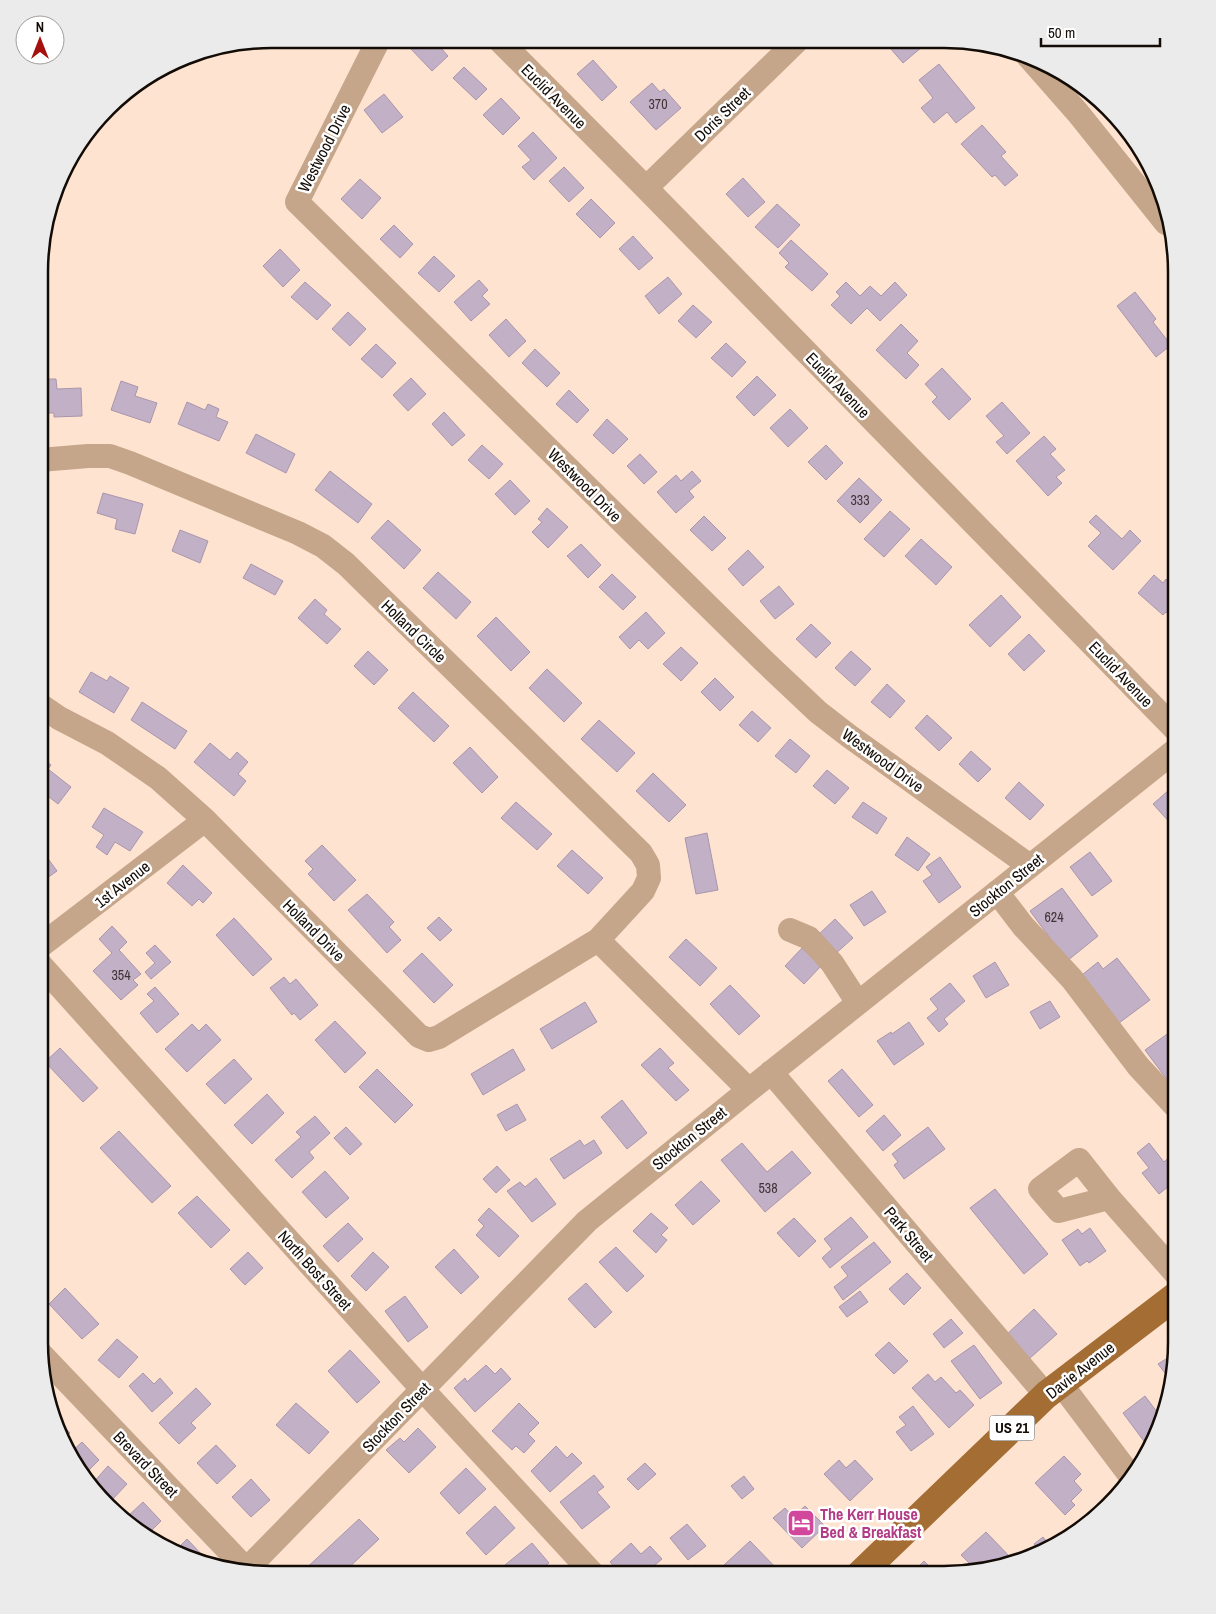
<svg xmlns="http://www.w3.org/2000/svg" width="1216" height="1614" font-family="'Archivo Narrow',sans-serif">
<rect width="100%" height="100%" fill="#fee3d0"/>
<!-- building -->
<path fill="#c2b0c7" stroke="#a996ad" d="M420,39H433L448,56L432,71L410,48Z
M884,41H916L922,47L903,63Z
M593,60L617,87L602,101L577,74Z
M939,64L975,108L956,123L947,112L934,123L921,108L933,98L919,80Z
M464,67L487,89L476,100L453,78Z
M652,83L660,92L664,89L681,108L656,130L630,102Z
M384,94L403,117L382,133L364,110Z
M501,98L520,118L503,135L483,115Z
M982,125L1006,152L1001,156L1018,175L1005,186L995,175L992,177L961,144Z
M533,132L557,158L534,180L522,167L531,160L518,146Z
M564,167L584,188L569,202L549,181Z
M743,178L765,202L748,217L726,194Z
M360,179L381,198L362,219L341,199Z
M591,199L615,223L600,238L576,214Z
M777,204L800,225L778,248L755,227Z
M394,225L413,244L400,258L380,239Z
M633,236L653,258L639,270L619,249Z
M791,240L828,274L812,291L785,267L789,263L779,253Z
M280,249L300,270L283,287L263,266Z
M434,256L455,276L439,292L418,273Z
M668,277L682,294L659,314L645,296Z
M479,280L488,290L482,296L490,304L471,321L454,302Z
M305,282L331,305L317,320L291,297Z
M846,282L860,296L870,286L881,296L895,282L907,295L880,321L867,308L851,324L831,305L840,296L836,292Z
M1135,292L1156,319L1153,322L1171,345L1156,357L1117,306Z
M693,305L712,322L696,338L678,321Z
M348,312L366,329L350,346L332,329Z
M506,319L526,341L509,357L489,335Z
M901,324L918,341L907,353L919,365L906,379L876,350Z
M726,343L746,362L732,377L711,358Z
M376,344L396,363L382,378L361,359Z
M535,349L560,373L547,387L522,363Z
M942,368L971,399L949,420L932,402L937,397L925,384Z
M757,376L776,395L754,416L736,397Z
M411,378L426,394L408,411L393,395Z
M41,379H56L57,389L81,388L82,416L54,417V413H40Z
M121,381L138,387L135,396L157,403L150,423L111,410Z
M569,390L589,410L577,423L556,404Z
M187,402L205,410L208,404L219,409L216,417L228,422L219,441L178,424Z
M1002,402L1030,433L1007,454L996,442L1004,436L986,416Z
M790,409L808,428L788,447L770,428Z
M444,412L465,435L452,446L432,424Z
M607,419L628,439L613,454L593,435Z
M256,434L295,454L286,473L246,453Z
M1044,436L1056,449L1050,454L1065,470L1056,477L1062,483L1048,496L1016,461Z
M482,445L503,464L489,479L468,460Z
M826,445L843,463L826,480L808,462Z
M640,454L657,472L644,484L627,466Z
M330,471L372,504L358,523L315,490Z
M692,471L701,481L689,491L694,497L676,513L657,492L676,475L681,481Z
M859,478L882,500L860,523L837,501Z
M510,480L530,501L515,515L495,494Z
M103,493L143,504L135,534L115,529L117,519L97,513Z
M547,508L568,527L548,548L532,532L542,522L538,519Z
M890,511L910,529L884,557L864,539Z
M1096,515L1122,539L1130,530L1141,541L1113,570L1088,546L1101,533L1089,522Z
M704,516L726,538L712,551L690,530Z
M388,520L421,550L404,569L371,538Z
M180,530L208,541L200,563L172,551Z
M921,539L952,567L936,585L905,556Z
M581,544L601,565L588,578L567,556Z
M748,550L764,567L743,586L728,569Z
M251,564L283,581L275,595L243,578Z
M438,572L471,602L456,619L423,588Z
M612,574L636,597L623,610L599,587Z
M1154,575L1163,583L1166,579L1177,590V598L1175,600L1177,601V616L1174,619L1166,612L1163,615L1138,593Z
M779,586L794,604L775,619L760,601Z
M1001,595L1021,617L990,647L969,625Z
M315,599L327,610L324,614L341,629L327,644L298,618Z
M646,612L665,633L648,649L639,640L630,649L619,637Z
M496,617L530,652L511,671L477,636Z
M811,624L831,643L816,658L796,639Z
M1029,634L1045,651L1024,671L1008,654Z
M681,647L698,663L681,681L663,664Z
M368,651L388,670L374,685L354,666Z
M851,651L871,669L855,686L835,668Z
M547,669L582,703L564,722L529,688Z
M91,672L107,681L110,676L129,688L114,713L79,692Z
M715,678L734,697L720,711L701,692Z
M887,684L905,701L890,718L871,702Z
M413,692L449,726L434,742L398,708Z
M142,702L187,731L175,749L131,720Z
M752,711L771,728L758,742L739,725Z
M927,715L952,738L939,751L915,728Z
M599,720L635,753L617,772L581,739Z
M790,739L810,756L796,773L775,756Z
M210,743L230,760L237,752L248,762L238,774L246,781L234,796L194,762Z
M470,747L498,777L482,793L453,763Z
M971,751L991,769L978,782L959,764Z
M40,757L51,765L48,769L71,787L58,804L40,790Z
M827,770L849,788L835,804L813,786Z
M653,773L686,805L669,822L636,791Z
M1019,782L1044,805L1030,820L1005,798Z
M1177,783V819L1171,824L1153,804Z
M516,802L552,834L537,850L501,818Z
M863,802L887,818L877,834L852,817Z
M104,808L143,832L130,851L115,842L107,855L96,847L104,835L92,827Z
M707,833L718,890L696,894L685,838Z
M907,837L930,854L918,871L895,855Z
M322,845L356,880L334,901L308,874L313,869L305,861Z
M41,849L57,871L40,883V851Z
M572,850L603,878L588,894L557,866Z
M1090,852L1112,881L1092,896L1070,867Z
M940,857L961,887L939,903L923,881L932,875L926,867Z
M183,865L212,893L203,903L199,899L192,906L167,883Z
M1062,888L1098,936L1067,961L1030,911Z
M872,891L886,912L864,926L850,905Z
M367,894L394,922L389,927L401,940L387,953L348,910Z
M439,917L452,930L440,941L427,928Z
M234,918L272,959L253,976L216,935Z
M835,919L853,938L834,955L817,936Z
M112,926L127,942L119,950L141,974L133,980L138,985L121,1000L93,971L112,953L99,939Z
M686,939L717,968L700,986L669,957Z
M155,945L171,962L151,979L145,972L155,963L146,953Z
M802,948L821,966L804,984L785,966Z
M422,953L453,985L434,1003L403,971Z
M1117,958L1150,1000L1119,1023L1082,975L1098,962L1103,969Z
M995,962L1009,985L986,998L973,976Z
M284,977L290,984L296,979L318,1005L300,1020L294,1013L292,1015L270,988Z
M950,983L965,1001L944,1019L948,1024L939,1032L927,1018L938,1009L930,999Z
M730,985L760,1016L739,1035L710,1004Z
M155,987L179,1014L157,1033L140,1013L154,1001L147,994Z
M1050,1001L1060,1017L1040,1029L1030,1012Z
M585,1002L597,1022L552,1049L540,1029Z
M335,1021L366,1053L345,1073L315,1040Z
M909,1022L924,1044L894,1065L877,1041L891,1032L892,1034Z
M192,1024L199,1031L206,1024L221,1040L187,1072L165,1049Z
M39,1025L49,1037L39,1045Z
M1177,1027V1060L1175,1062L1177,1065V1093L1145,1050Z
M60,1048L98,1088L83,1102L45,1062Z
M660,1048L674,1063L668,1068L689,1090L676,1101L641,1065Z
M513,1049L525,1070L483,1095L471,1074Z
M234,1059L252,1079L225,1104L206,1084Z
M377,1069L413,1105L395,1123L359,1087Z
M842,1069L873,1105L859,1117L828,1081Z
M267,1094L284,1113L252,1144L234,1125Z
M622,1100L647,1133L627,1149L601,1117Z
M517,1104L526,1120L506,1131L497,1115Z
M884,1115L901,1135L883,1151L866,1131Z
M315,1116L330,1133L309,1152L314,1158L292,1178L275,1160L301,1137L296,1132Z
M346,1127L362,1144L350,1155L334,1138Z
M928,1127L945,1149L904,1179L894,1165L898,1162L892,1154Z
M119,1131L171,1186L152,1203L100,1148Z
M580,1140L584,1146L594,1140L602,1153L564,1179L550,1159Z
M742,1143L767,1172L792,1151L811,1173L765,1212L721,1160Z
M1149,1143L1164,1162L1173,1154L1177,1160V1170L1169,1176L1174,1182L1159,1194L1142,1173L1149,1168L1137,1153Z
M497,1166L510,1180L496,1193L483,1179Z
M325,1171L349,1198L326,1218L302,1192Z
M536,1178L556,1204L532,1222L507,1191L520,1182L525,1187Z
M701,1181L720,1201L693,1225L675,1205Z
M995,1189L1048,1254L1024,1274L970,1208Z
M197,1196L230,1230L211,1248L178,1213Z
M489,1208L519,1236L499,1257L476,1235L484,1226L478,1220Z
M651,1213L668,1228L661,1235L667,1240L656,1253L633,1231Z
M851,1217L868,1237L830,1268L822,1258L832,1249L824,1239Z
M794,1218L816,1241L799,1257L777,1233Z
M348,1223L363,1239L338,1262L323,1246Z
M1090,1228L1106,1251L1089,1263L1087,1261L1080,1266L1062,1240L1078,1229L1082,1234Z
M874,1242L891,1262L843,1300L834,1287L848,1276L841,1267Z
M616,1247L644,1276L627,1292L599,1262Z
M454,1249L479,1277L461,1294L435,1267Z
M248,1252L263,1268L245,1285L230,1269Z
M373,1252L389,1267L366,1291L351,1276Z
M907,1273L921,1288L904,1305L889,1289Z
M586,1283L612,1312L595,1328L568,1299Z
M65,1288L99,1324L82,1339L49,1304Z
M860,1291L868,1302L847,1317L839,1307Z
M405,1296L428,1327L408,1342L385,1311Z
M1034,1309L1057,1334L1029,1359L1006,1335Z
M951,1319L963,1333L944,1348L933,1334Z
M117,1339L138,1357L119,1378L98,1360Z
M889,1342L908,1361L894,1374L875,1355Z
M974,1345L1002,1383L980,1399L951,1361Z
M350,1350L380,1382L357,1403L328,1371Z
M1177,1352V1358L1172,1382L1158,1364Z
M486,1365L495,1374L501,1368L511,1379L475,1412L454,1388L465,1378L467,1382Z
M143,1373L154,1384L160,1378L173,1393L152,1412L129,1386Z
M928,1374L935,1382L941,1377L956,1393L960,1390L974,1405L949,1428L912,1388Z
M196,1388L211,1404L191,1423L196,1428L179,1444L159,1423Z
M1145,1396L1160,1416L1154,1421L1160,1428L1155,1437L1146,1444L1123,1413Z
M296,1403L329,1432L309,1454L276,1425Z
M519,1403L539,1423L528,1434L535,1441L524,1453L516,1446L512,1450L492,1431Z
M913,1406L934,1434L911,1451L896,1432L906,1425L899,1417Z
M57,1419L70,1433L62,1441Z
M418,1428L436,1447L409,1473L386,1450L400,1438L404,1442Z
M82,1442L99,1460L83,1476L69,1454Z
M216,1445L236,1466L217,1484L197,1463Z
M556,1446L567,1458L572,1453L582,1463L550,1492L531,1471Z
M1064,1456L1081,1474L1074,1481L1082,1490L1071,1501L1075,1505L1065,1515L1035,1483Z
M839,1460L846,1468L855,1460L873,1479L850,1501L824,1474Z
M645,1463L656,1474L638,1490L627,1479Z
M108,1466L127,1484L110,1502L91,1485Z
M466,1468L486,1489L459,1514L440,1493Z
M594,1475L604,1487L597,1492L610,1507L582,1529L560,1502Z
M744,1476L754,1489L742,1499L731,1486Z
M251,1479L270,1500L251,1517L232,1497Z
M143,1502L161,1521L145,1537L126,1518Z
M495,1506L515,1528L486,1555L466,1533Z
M805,1506L825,1526L802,1548L773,1518L785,1508L793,1517Z
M359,1519L379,1539L342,1574L301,1573Z
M687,1524L706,1546L688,1560L670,1538Z
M986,1532L1012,1559L974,1568L961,1555Z
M1043,1537L1052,1548L1041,1553L1034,1544Z
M187,1539L207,1560L177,1549Z
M750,1541L780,1572L777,1575H733L724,1565Z
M532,1543L549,1563L535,1574H504L500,1569Z
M631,1543L641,1554L650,1546L662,1559L655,1565L664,1574H621L610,1562Z
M924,1561L938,1575H910Z"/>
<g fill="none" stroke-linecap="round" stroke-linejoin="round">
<!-- minor -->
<path stroke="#c5a68a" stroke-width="24" d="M379,39L297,202L765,662L818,712L849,736L1030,866
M498,39L646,188L1177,731
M1027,55L1078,113L1166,223
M646,188L798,40
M40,705L59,718L107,743L158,778L205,820L419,1036L429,1040L439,1037L598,940L643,891L649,878L648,865L641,853L346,564L323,546L298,533L130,463L110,456H88L40,460
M997,892L1023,926L1072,979L1138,1066L1177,1108
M790,930L809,938L832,963L858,1003
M598,940L749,1090
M39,947L205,820
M39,963L423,1390L593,1574
M771,1072L1046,1395
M1079,1160L1109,1198L1059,1211L1040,1189Z
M1109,1198L1177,1275
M41,1354L250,1573
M1061,1384L1132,1478
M243,1573L587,1221L749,1090L1177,749"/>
<!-- major -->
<path stroke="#a36d33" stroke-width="28" d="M859,1575L1046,1395L1177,1295"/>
</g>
<!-- icons -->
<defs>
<symbol id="hotel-square" viewBox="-11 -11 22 22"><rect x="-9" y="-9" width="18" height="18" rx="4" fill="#d1479c" stroke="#fff"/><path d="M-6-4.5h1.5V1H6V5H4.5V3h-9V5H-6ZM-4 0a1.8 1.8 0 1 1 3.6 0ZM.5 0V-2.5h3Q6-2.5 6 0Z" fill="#fff"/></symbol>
</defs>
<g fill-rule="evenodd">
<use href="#hotel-square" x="785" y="1507" width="32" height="32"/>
</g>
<g text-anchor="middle" stroke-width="5" stroke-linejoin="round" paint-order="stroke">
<!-- number labels -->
<g font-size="14" fill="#3f3436">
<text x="658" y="109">370</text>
<text x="860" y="505">333</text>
<text x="1054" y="922">624</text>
<text x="121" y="980">354</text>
<text x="768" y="1193">538</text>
</g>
<!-- shield labels -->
<rect fill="#fff" stroke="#5a5450" stroke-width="1" x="989.5" y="1415.5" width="45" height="25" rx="4"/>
<g font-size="15" font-weight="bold" fill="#130b05">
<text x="1012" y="1433">US 21</text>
</g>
<!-- street labels -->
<g font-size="16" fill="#130b05" stroke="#fff">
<text transform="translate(554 96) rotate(45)" y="6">Euclid Avenue</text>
<text transform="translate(722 114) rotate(-44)" y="6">Doris Street</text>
<text transform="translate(324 148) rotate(-63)" y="6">Westwood Drive</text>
<text transform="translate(838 385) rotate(46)" y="6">Euclid Avenue</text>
<text transform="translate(585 485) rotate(45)" y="6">Westwood Drive</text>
<text transform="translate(414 631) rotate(44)" y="6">Holland Circle</text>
<text transform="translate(1121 674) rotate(46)" y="6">Euclid Avenue</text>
<text transform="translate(883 760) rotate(36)" y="6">Westwood Drive</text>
<text transform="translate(122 884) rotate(-38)" y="6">1st Avenue</text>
<text transform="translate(1006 885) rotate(-39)" y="6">Stockton Street</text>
<text transform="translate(314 930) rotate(45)" y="6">Holland Drive</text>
<text transform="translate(689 1138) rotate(-39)" y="6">Stockton Street</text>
<text transform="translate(909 1234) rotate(50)" y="6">Park Street</text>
<text transform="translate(315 1270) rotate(48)" y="6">North Bost Street</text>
<text transform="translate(1080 1370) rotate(-38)" y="6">Davie Avenue</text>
<text transform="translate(396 1417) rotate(-46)" y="6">Stockton Street</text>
<text transform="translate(146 1464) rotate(46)" y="6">Brevard Street</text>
</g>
<!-- hotel labels -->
<g font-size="16" font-weight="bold" fill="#b23c85" stroke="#fff" text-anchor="start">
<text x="820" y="1520">The Kerr House<tspan x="820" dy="18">Bed &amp; Breakfast</tspan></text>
</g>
</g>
<!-- crop -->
<path d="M0 0H1216V1614H0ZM272 48H944A224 224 0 0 1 1168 272V1342A224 224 0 0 1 944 1566H272A224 224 0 0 1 48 1342V272A224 224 0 0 1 272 48Z" fill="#ecebeb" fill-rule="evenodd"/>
<path fill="none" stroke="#130b05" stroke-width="2.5" d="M272 48H944A224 224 0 0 1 1168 272V1342A224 224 0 0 1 944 1566H272A224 224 0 0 1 48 1342V272A224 224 0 0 1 272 48Z"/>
<!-- north arrow -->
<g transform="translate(40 40)"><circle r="24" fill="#ffffff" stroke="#a19d9b"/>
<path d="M0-4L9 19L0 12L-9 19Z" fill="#a50f0e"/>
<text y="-8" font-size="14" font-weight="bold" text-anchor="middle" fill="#130b05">N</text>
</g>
<!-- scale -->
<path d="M1041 38v8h119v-8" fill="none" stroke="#130b05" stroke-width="2.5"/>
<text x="1048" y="38" font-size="15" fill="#130b05" stroke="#ffffff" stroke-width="4" paint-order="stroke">50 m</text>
</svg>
